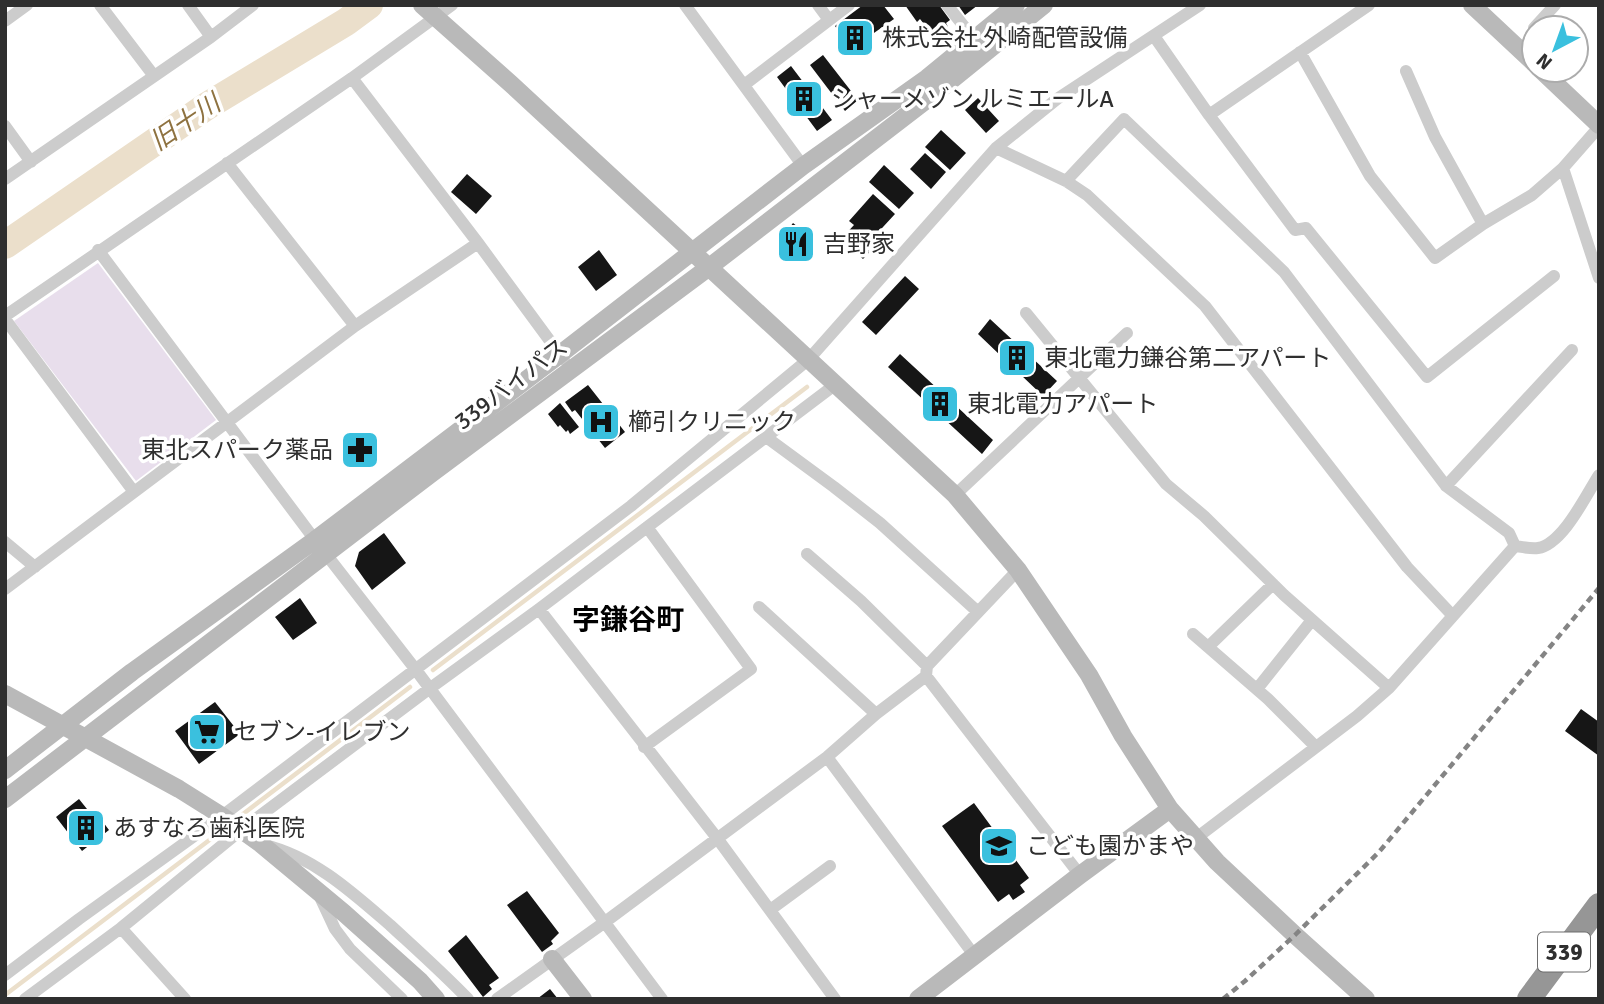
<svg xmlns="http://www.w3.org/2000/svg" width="1604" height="1004" font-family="Signika,'Noto Sans JP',sans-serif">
<rect width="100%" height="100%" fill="#fff"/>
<!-- green -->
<path fill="#e8deec" d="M98,263L216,420L136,481L14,321Z"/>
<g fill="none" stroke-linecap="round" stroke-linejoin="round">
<!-- stream -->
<path stroke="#ebdfcb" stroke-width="4.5" d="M433,670L807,387
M243,814L410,687
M5,995L220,832"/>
<!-- river -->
<path stroke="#ebdfcb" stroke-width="28" d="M5,245L207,106L346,22L369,5"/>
</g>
<!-- building -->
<path fill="#161616" d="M863,5H883L894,19L851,49L835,26Z
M905,5H939L950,20L946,23L948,27L940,34L937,30L932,34L920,19L917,22Z
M958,5H978L965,15Z
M823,55L858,100L845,111L810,65Z
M791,66L832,120L817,131L777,77Z
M978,98L999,121L986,133L965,110Z
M941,130L966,153L950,170L925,147Z
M925,153L946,172L931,189L910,169Z
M884,165L914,193L899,209L869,182Z
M467,174L492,196L476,214L451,192Z
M873,194L895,214L871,240L876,245L863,259L841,239L854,225L849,221Z
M793,223L798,227L795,231L813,246L802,260L779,242Z
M599,250L617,275L596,291L578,267Z
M905,276L919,289L876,335L862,322Z
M990,319L1057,381L1043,396L978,334Z
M900,354L993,440L982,454L888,367Z
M588,385L625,432L605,448L575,410L572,412L565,402Z
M560,403L579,427L570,434L568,430L566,432L560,425L558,427L548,414Z
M356,431L377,459L368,466L367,464L362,468L342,442Z
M384,533L406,563L372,590L355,566L359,552Z
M300,598L317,623L293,640L275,617Z
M215,702L240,734L199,764L175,731Z
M1581,709L1599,722V756L1565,731Z
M79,799L87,809L83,814L92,825L100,818L109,830L82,851L56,817Z
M974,803L1029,878L1020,885L1025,892L1013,900L1009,894L998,902L942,826Z
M527,891L559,933L551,941L553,944L542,952L507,905Z
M466,935L499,978L489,985L492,989L483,997L448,951Z
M550,989L558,999H537Z"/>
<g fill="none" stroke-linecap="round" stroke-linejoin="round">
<!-- street -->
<path stroke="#ccc" stroke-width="12" d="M100,5L154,76
M188,5L211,37
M685,5L803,166
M818,5L829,20
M947,5L974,39
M5,21L27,5
M1534,28L1555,5
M1154,36L1209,115L1369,5
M1300,52L1370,176L1435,258L1483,224L1532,195L1563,168L1599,127
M1406,71L1435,137L1483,224
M352,78L478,243L564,360
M744,85L849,5
M1209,115L1295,230L1306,228L1427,377L1554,276
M5,126L31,162
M996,148L1066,181L1087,195L1205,306L1407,567L1453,616
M227,163L355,326
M1563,168L1599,278
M5,179L211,37L253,5
M1066,181L1124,119L1284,272L1446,486L1509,533L1515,546L1389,688L1357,716L1195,839
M98,250L315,540L416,670L662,999
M1026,313L1166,484L1204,516L1284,595L1389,688
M5,316L352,78L452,5
M5,319L134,492
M766,437L834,487L880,523L978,612
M1446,486L1572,350
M955,495L1127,333
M5,542L35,567
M1515,546C1522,547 1531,549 1538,548C1563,544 1586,495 1599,475
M807,554L861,601L927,666
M1018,570L927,666L926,676L1080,875
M5,589L355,326L478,243
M759,607L876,714
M539,609L717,838L835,999
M1193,634L1268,699L1316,747
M1208,647L1273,584
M1257,689L1312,620
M644,747L751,669L647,527
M827,757L974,955
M265,845C314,857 353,893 390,925C416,949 443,973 468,999
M320,897L335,929L350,949L402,999
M770,910L830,866
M121,928L185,999
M5,975L79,919L222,816L631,506L809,359L996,148L1057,99L1200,5
M25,999L121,928L241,830L429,689L539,609L836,384
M497,999L605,922L827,757L876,714L926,676"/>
<!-- secondary -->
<path stroke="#b9b9b9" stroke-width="18" d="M422,5L511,84L955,495L1018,570L1089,675L1123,736L1170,809L1217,862L1295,935L1366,999
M1472,5L1534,63
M1541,70L1599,125
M5,694L179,789L222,816L261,844L344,913L420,981L436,999
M5,770L132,672L315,540L559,355L803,166L927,78L1016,5
M5,799L432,473L708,268L938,91L1044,5
M552,959L583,999
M918,999L1080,875L1170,809"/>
<!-- highway -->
<path stroke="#969696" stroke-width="24" d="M1529,999L1599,905"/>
<!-- rail -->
<path stroke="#848484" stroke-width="4.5" stroke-dasharray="7 5" stroke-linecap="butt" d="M1223,999L1245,981L1295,935L1379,852L1599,588"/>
</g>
<!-- icons -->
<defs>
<symbol id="building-square" viewBox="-11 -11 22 22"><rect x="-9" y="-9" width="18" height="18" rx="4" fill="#3ac0de" stroke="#fff"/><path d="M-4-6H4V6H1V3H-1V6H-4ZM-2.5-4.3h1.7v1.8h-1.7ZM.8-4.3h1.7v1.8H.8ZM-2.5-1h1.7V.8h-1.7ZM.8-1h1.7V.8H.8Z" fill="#111"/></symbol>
<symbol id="restaurant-square" viewBox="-11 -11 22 22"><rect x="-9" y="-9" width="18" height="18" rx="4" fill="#3ac0de" stroke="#fff"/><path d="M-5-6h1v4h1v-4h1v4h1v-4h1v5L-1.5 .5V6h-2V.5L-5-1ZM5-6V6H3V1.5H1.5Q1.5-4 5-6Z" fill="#111"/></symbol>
<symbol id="hospital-square" viewBox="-11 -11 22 22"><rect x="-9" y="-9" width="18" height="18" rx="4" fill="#3ac0de" stroke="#fff"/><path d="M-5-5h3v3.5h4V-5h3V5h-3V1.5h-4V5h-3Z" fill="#111"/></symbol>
<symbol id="pharmacy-square" viewBox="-11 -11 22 22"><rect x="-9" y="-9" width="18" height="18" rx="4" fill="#3ac0de" stroke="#fff"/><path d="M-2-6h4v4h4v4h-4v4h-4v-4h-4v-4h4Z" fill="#111"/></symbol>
<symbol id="supermarket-square" viewBox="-11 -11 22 22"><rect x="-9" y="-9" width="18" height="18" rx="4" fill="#3ac0de" stroke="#fff"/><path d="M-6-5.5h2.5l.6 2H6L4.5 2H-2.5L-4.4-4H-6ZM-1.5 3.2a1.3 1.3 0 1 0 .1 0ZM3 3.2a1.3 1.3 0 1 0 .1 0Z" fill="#111"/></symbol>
<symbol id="school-square" viewBox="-11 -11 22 22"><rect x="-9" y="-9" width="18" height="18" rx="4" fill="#3ac0de" stroke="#fff"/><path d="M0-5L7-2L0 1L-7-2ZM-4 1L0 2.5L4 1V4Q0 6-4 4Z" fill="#111"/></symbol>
</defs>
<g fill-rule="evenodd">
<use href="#building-square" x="833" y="16" width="44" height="44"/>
<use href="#building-square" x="782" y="77" width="44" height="44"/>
<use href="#restaurant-square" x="774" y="222" width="44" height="44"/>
<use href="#building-square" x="995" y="336" width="44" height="44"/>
<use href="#building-square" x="918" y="382" width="44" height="44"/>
<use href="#hospital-square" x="579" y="400" width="44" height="44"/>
<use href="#pharmacy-square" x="338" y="428" width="44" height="44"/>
<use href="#supermarket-square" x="185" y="710" width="44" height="44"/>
<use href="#building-square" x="64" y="806" width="44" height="44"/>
<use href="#school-square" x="977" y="824" width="44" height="44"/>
</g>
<g text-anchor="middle" stroke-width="7" stroke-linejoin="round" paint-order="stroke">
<!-- shield labels -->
<rect fill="#fff" stroke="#6d6d6d" stroke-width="2" x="1538" y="932.5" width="52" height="39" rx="5"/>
<g font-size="23" font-weight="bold" fill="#2f2f2f">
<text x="1564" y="960">339</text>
</g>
<!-- poi labels -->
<g font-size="24" fill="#2f2f2f" stroke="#fff" text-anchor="start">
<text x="882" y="46">株式会社 外崎配管設備</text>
<text x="831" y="107">シャーメゾン ルミエールA</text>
<text x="823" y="252">吉野家</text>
<text x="1044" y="366">東北電力鎌谷第二アパート</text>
<text x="967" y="412">東北電力アパート</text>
<text x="628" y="430">櫛引クリニック</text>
<text x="333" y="458" text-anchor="end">東北スパーク薬品</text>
<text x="234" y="740">セブン-イレブン</text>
<text x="113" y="836">あすなろ歯科医院</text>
<text x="1026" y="854">こども園かまや</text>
</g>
<!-- street labels -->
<g font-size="24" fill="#2f2f2f" stroke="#fff">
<text transform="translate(511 384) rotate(-37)" y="8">339バイパス</text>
</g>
<!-- water labels -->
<g font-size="26" font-style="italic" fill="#8e7240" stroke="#fff">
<text transform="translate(185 122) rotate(-34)" y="9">旧十川</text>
</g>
<!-- quarter labels -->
<g font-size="28" font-weight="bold" fill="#000" stroke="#fff">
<text x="628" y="629">字鎌谷町</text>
</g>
</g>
<!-- border -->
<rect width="1604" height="1004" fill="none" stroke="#2f2f2f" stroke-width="14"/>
<!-- north arrow -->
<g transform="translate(1555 49) rotate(221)"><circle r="33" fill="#ffffff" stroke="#acacac" stroke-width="2"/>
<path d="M0-5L12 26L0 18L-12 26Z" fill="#3ac0de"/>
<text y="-10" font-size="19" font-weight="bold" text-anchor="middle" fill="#2f2f2f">N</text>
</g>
</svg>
